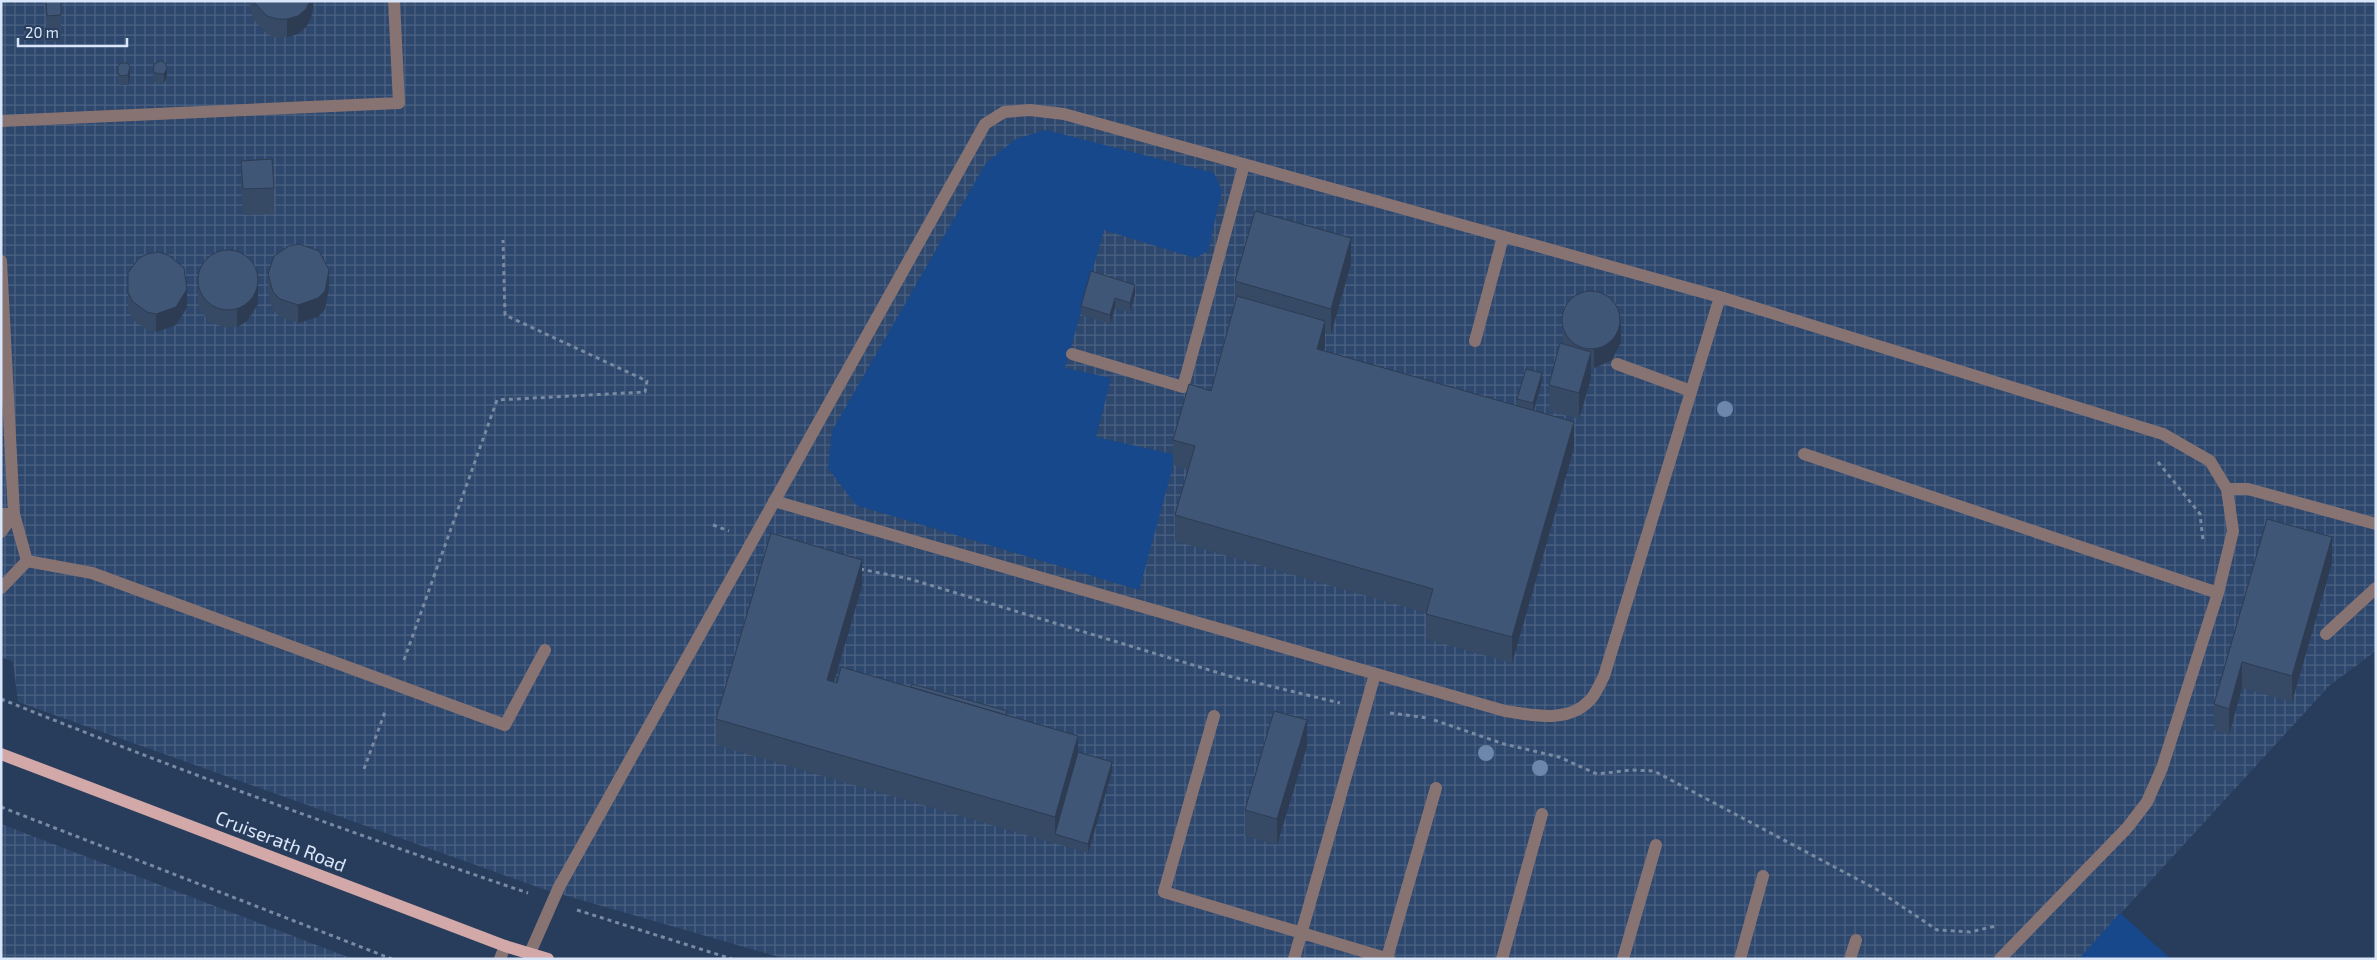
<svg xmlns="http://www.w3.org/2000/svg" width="2377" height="960" font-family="'Exo 2',sans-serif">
<defs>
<pattern id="industrial-grid" width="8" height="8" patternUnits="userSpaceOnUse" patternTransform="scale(1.25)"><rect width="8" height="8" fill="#2e476c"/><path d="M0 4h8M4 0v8" fill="none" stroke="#4c6282"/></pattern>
</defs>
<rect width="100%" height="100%" fill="#283d5b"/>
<!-- industrial -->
<path fill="url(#industrial-grid)" d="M1,1H2376V651L2330,685L2079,959H786L543,889L18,702L13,662L1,657Z
M1,824L353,959H1Z"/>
<!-- grass -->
<path fill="#17488b" d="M1046,130L1214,173L1222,190L1208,251L1195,258L1104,230L1065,368L1111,378L1096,437L1176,455L1139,590L856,505L828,468L832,431L986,163L1016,139Z
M2120,913L2171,959H2079Z"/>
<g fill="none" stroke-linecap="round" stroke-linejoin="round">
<!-- path -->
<path stroke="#798aa3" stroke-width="3" stroke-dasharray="4 4" stroke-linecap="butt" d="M2158,462L2200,514L2203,540
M713,525L729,531
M860,569L910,579L1229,676L1340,703
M404,660L497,400L645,392L647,381L505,315L503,240
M1,699C175,769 351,833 528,893
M1390,713L1428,718
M1434,720L1504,744L1559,757L1597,774L1631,770L1654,771L1876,889L1937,930L1970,932L1996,926
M364,769L386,709
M1,807L392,959
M577,910L732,959"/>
<!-- minor -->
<path stroke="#887373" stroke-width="12" d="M1,121L399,103L394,1
M1,261L14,514H1
M1475,341L1503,237
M1072,354L1183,387L1244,165
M1617,364L1691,391
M1804,454L2218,593
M2227,489H2248L2376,524
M774,501L1505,711C1533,715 1568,724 1590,700C1596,694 1600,683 1604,676L1720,297
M1,532L14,514L27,561L1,588
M27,561L92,573L505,725L545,650
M2326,634L2376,588
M1214,716L1164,892L1389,959
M530,953L559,887L985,124L1004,112L1030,110L1064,114L1720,297L2163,434L2210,461L2227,489L2233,531L2218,593L2162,768L2147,802L2127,828L2000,959
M1387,958L1436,788
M500,959L505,946
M1294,959L1375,674
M1502,959L1542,814
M1623,959L1656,845
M1740,959L1763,876
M1850,959L1856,940"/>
<!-- major -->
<path stroke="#d3a8a8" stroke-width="12" d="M1,754L505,946L548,959"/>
</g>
<!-- trees -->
<g fill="#6d86ab">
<circle cx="1725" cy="409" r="8"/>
<circle cx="1486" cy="753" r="8"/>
<circle cx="1540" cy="768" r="8"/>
</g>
<!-- wall -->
<path fill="#374a65" d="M45,1H61V41L47,42Z
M250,1H313V7L311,18L306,27L298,34L287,37L277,38L267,34L253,19L250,8Z
M154,64L167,77L164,83H155L153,79V70Z
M118,66L130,76L128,85H121L118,82Z
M241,161L274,188V214L243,215L241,187Z
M1351,264L1331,334L1325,333V347L1324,351L1517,406V399L1542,382L1534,411L1574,448L1512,663L1426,639V613L1175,541V515L1188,470L1173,465V440L1211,391L1235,305V281Z
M198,270L258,304L247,321L237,327L227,328L209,322L198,307Z
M128,273L187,307L176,325L156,332L147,330L132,319L128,310Z
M268,274L329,288L325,309L318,317L298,323L280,317L273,310L268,293Z
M1135,294L1130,312L1115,308L1110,324L1081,315V306Z
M1562,319L1621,342L1612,360L1594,368L1591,367V378L1579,419L1549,411V385L1563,344Z
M2267,519L2332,563L2292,702L2242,688L2229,735L2214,730V704Z
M862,586L834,682L1007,715L1078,752L1112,772L1088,853L716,745V719Z
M1307,746L1277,845L1245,836V810Z"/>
<!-- shaded-wall -->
<path fill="#2d3c53" d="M310,1H313V7L311,18L306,27L298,34L287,37V19Z
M130,66V76L128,85V75Z
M167,68V77L164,83V74Z
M1351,238V264L1331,334V309Z
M329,270V288L325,309L318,317L298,323V305Z
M258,275V304L247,321L237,327V309Z
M1135,285V294L1130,312V303Z
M187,289V307L176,325L156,332V314Z
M1115,298V308L1110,324V315Z
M1325,321V347L1317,375V349Z
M1621,324V342L1612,360L1594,368V350Z
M1591,352V378L1579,419V393Z
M1542,373V382L1533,413V403Z
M1574,422V448L1512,663V637Z
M2332,537V563L2292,702V676Z
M862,560V586L827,706V680Z
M2242,662V688L2229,735V709Z
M1307,720V746L1277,845V819Z
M1078,736V762L1055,834V817Z
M1112,762V772L1088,853V844Z"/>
<!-- building -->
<path fill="#405676" stroke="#2d3c53" d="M46,1H61V15L47,16Z
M253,1H310L306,9L298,16L287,19H277L267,16Z
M161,61L165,63L167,68L164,74L155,73L153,70L154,64Z
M121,63H127L130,66L128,75L121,76L118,73V66Z
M272,159L274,188L243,189L241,161Z
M1255,211L1351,238L1331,309L1235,281Z
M299,244L319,251L329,270L325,291L318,298L298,305L280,299L273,292L268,274L274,256L289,246Z
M198 280a30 30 0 1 1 60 0a30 30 0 1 1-60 0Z
M158,252L168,255L184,268L187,289L176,307L156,314L147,312L132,301L128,292V273L139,258L147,254Z
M1091,271L1135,285L1130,303L1115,298L1110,315L1081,306Z
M1562 320a29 29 0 1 1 58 0a29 29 0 1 1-58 0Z
M1237,296L1325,321L1317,349L1574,422L1512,637L1426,614L1433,589L1175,515L1195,446L1173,440L1189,384L1211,391Z
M1560,343L1591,352L1579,393L1549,385Z
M1526,369L1542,373L1533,403L1517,399Z
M2267,519L2332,537L2292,676L2242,662L2229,709L2214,704Z
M771,533L862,560L827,680L837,683L841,667L1078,736L1055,817L716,719Z
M912,684L1007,711L1006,715L911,687Z
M1274,711L1307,720L1277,819L1245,810Z
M1078,752L1112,762L1088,844L1055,834Z"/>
<g text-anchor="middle" stroke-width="5" stroke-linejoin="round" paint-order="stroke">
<!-- street labels -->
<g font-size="19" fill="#d9e6f9" stroke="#283d5b">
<text transform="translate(281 841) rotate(21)" y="7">Cruiserath Road</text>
</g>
</g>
<!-- border -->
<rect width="2377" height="960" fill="none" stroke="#d9e6f9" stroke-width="5"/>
<!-- scale -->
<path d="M18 38v8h109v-8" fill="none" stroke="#d9e6f9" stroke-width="2.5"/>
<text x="25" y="38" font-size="15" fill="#d9e6f9" stroke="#283d5b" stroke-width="4" paint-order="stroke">20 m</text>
</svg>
